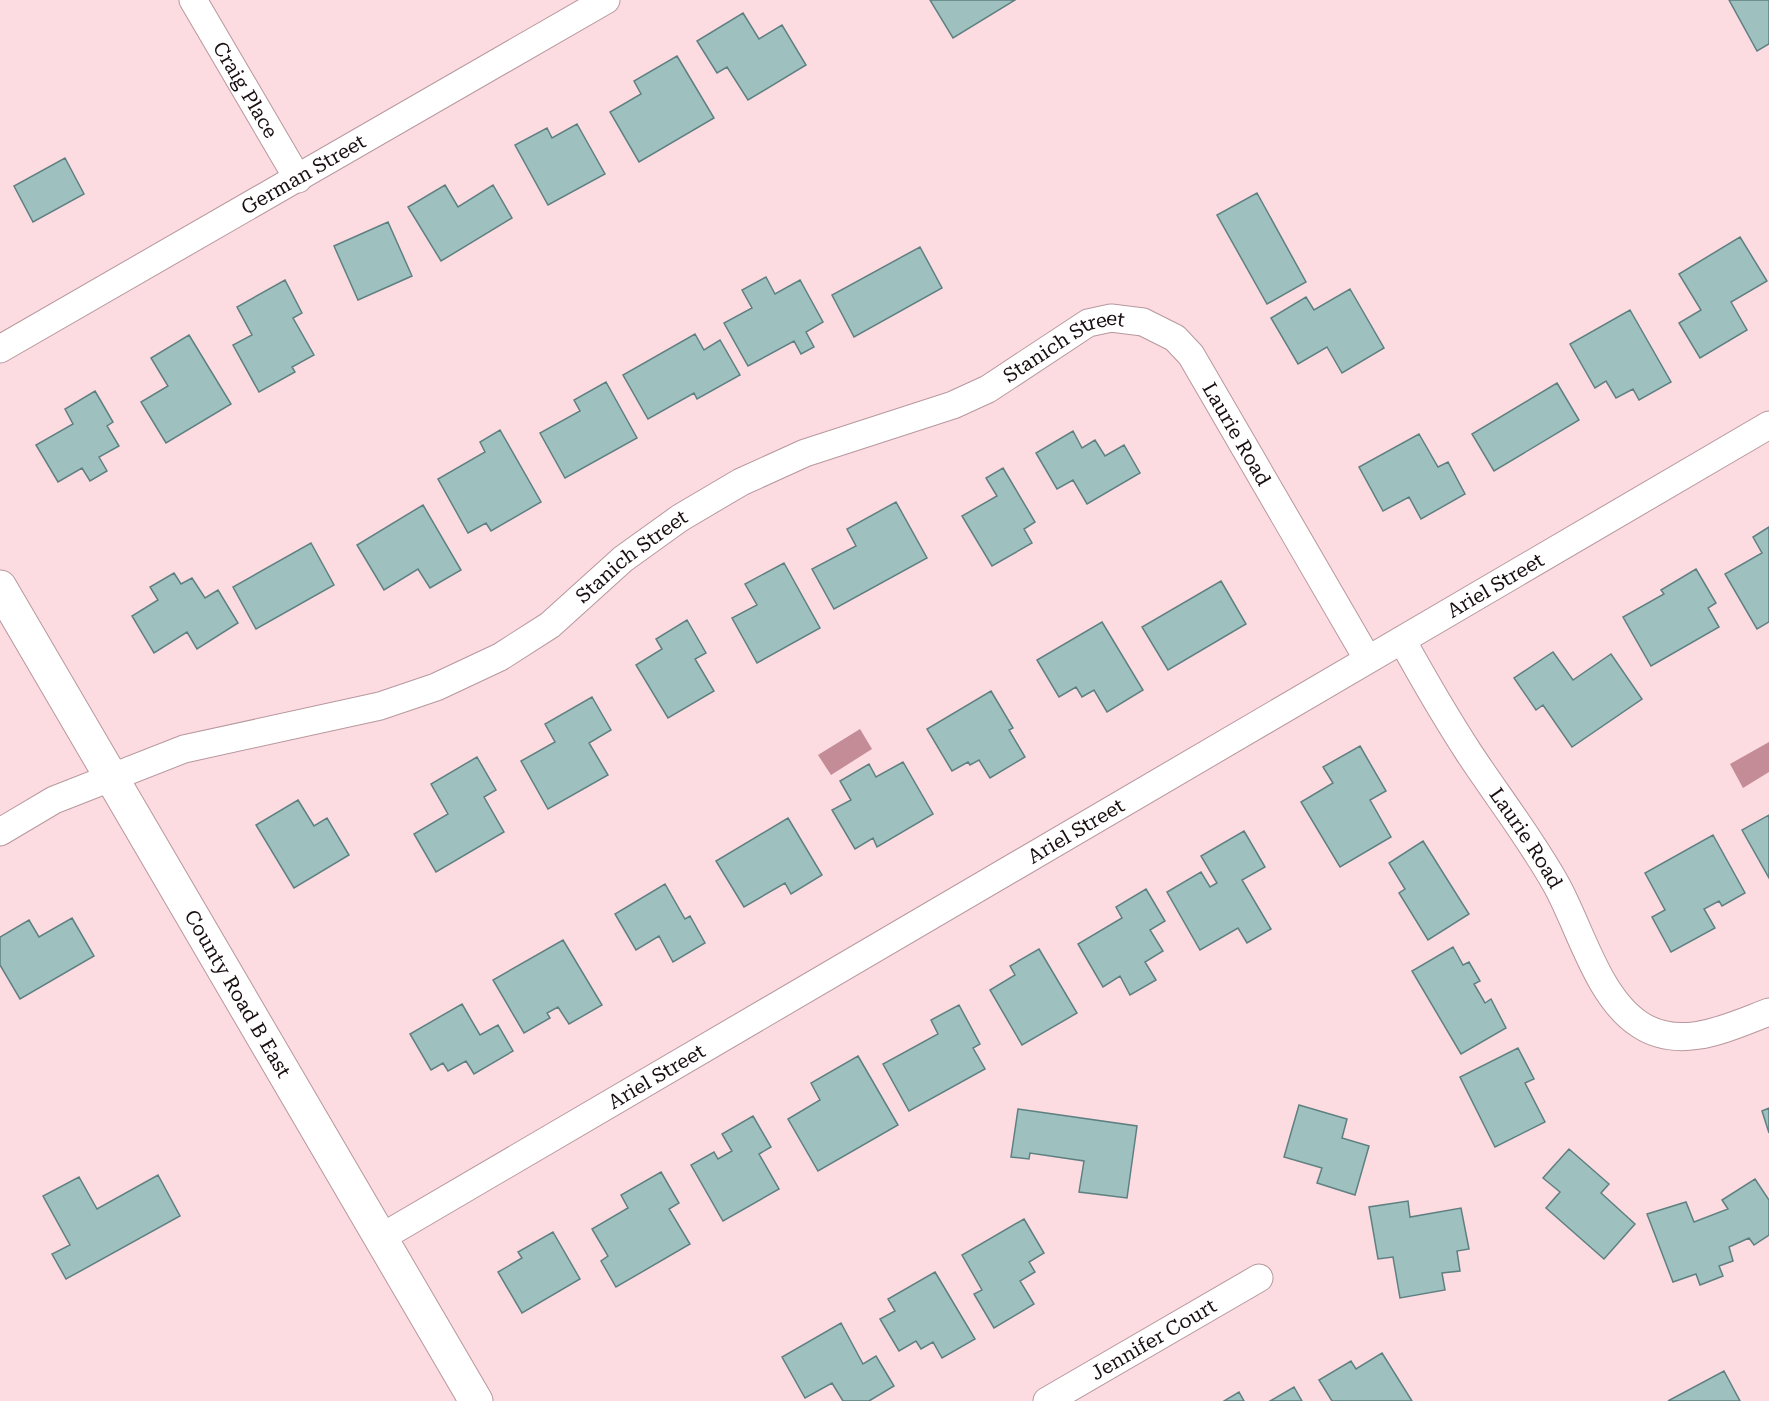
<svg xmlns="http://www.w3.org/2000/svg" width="1769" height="1401" font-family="'Roboto Serif',serif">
<rect width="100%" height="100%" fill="#fcdbe1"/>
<!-- water -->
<path fill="#c48c97" d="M860,729L872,749L831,775L818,755Z
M1769,742V772L1743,788L1730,764Z"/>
<!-- building -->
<path fill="#9ec1c0" stroke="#5f8080" stroke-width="1.5" d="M930,0H1015L953,38Z
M1729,0H1769V44L1757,51Z
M743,13L759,39L782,25L806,65L748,100L727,67L717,73L697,41Z
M677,56L714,118L639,162L610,112L641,94L634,81Z
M577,124L605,174L548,205L515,145L547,128L552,138Z
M65,158L84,194L33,222L14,186Z
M445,185L458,207L493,185L512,218L441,261L408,207Z
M1257,193L1306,282L1267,304L1217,215Z
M388,222L412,276L358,300L334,246Z
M1740,237L1767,281L1731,302L1747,330L1700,358L1679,323L1701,310L1679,274Z
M920,247L942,288L854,337L832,295Z
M766,277L775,294L800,280L823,322L806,332L814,347L801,354L794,341L748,366L724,323L752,308L742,290Z
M285,280L302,313L293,318L314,355L292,367L295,372L259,392L233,345L252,335L237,307Z
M1350,289L1384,348L1342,373L1327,347L1298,364L1271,318L1306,297L1314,310Z
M1630,310L1671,382L1639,400L1633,389L1616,398L1606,381L1595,388L1570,344Z
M695,334L704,350L720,340L740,375L697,399L694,393L648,419L623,375Z
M189,335L231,404L166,443L141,402L168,386L151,358Z
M606,382L637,438L565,478L540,433L580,411L574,400Z
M1557,383L1579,420L1494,471L1472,434Z
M95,391L113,422L107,426L119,446L99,457L107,471L90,481L82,468L58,482L36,445L73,424L65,409Z
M500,430L541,502L491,531L486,523L468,533L438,479L485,452L480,442Z
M1073,431L1082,448L1095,440L1105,456L1124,445L1140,473L1087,504L1073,480L1057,489L1036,453Z
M1419,434L1438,467L1448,462L1465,494L1421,519L1409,497L1383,511L1359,467Z
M1003,468L1035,522L1024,529L1032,543L992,566L962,516L997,496L986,478Z
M896,502L927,558L834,609L812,569L856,546L847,529Z
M423,505L461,570L430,588L418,569L384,590L357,545Z
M1769,527V622L1757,629L1725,574L1762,553L1753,537Z
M311,543L334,585L256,629L233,587Z
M784,563L820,628L757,663L732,618L757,605L745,584Z
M1696,569L1716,603L1708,608L1719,627L1651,666L1623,617L1664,594L1661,590Z
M174,573L181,584L192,578L205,598L218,590L238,623L197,649L187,632L154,653L132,616L158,600L150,587Z
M1221,581L1246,624L1168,670L1142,627Z
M687,620L706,653L695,659L714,691L668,718L636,665L662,649L656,639Z
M1102,622L1143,690L1107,712L1094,690L1082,697L1076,687L1059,697L1037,660Z
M1553,652L1573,680L1611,654L1642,699L1572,747L1543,705L1536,710L1514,678Z
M991,691L1013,728L1009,730L1025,757L990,778L979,760L970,765L968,762L952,771L927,729Z
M592,697L611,730L589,743L608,775L548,809L521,761L555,742L545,724Z
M1360,746L1386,791L1370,800L1391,837L1340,867L1301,802L1333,783L1323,767Z
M477,757L496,790L484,797L504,832L436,872L414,834L448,814L431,784Z
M903,762L933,814L877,847L873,838L855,849L832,810L851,800L840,781L869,764L876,777Z
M298,800L314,826L327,818L349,855L294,888L256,825Z
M1769,815V878L1742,830Z
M788,818L822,875L791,894L785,883L744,907L716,861Z
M1244,831L1265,867L1242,880L1271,929L1247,943L1238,928L1200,950L1167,892L1201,872L1210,887L1217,883L1201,856Z
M1713,835L1745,893L1722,906L1719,901L1704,909L1715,928L1671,952L1652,917L1665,910L1645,873Z
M1423,841L1469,914L1428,940L1399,893L1405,889L1389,863Z
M665,884L685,919L690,916L705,943L673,962L659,936L636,950L615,914Z
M1146,889L1165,921L1150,930L1163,951L1145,962L1156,980L1130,995L1120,976L1103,987L1078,944L1122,918L1116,907Z
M72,918L94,956L20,999L0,965V937L29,920L39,937Z
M563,940L602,1005L569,1024L558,1007L547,1013L550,1018L524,1033L493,980Z
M1453,947L1463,965L1469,962L1480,981L1474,984L1485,1003L1491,999L1506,1028L1461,1054L1412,971Z
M1039,949L1077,1013L1022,1045L990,990L1015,975L1010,966Z
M462,1004L480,1035L498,1025L513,1051L474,1074L466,1061L448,1071L443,1063L431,1070L410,1034Z
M959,1005L980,1044L973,1048L985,1069L909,1111L883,1064L938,1034L931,1020Z
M1518,1048L1534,1079L1525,1083L1545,1122L1495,1147L1460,1077Z
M858,1056L898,1125L818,1171L788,1119L820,1100L811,1083Z
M1299,1105L1347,1119L1342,1138L1369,1146L1355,1195L1317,1183L1322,1168L1284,1157Z
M1769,1108V1133L1762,1111Z
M1018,1109L1137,1126L1127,1198L1079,1192L1084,1161L1030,1153L1029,1159L1011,1157Z
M753,1116L771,1147L759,1154L779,1189L723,1221L691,1165L714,1152L718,1159L732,1151L722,1134Z
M1569,1149L1609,1184L1601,1193L1635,1224L1604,1259L1546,1208L1560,1192L1543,1178Z
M661,1172L679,1203L669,1209L690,1244L616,1287L601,1261L608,1256L592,1229L628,1208L621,1195Z
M158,1175L180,1216L66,1279L52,1254L70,1245L43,1196L79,1177L97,1209Z
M1755,1179L1769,1200V1235L1754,1245L1749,1238L1729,1247L1733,1261L1719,1266L1723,1276L1700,1285L1696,1274L1673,1282L1647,1214L1686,1202L1694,1222L1728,1209L1722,1200Z
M1408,1201L1410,1217L1461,1208L1469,1249L1457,1251L1460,1271L1442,1273L1445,1290L1400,1298L1393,1257L1378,1259L1369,1207Z
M1024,1219L1044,1253L1029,1262L1035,1272L1020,1281L1034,1304L994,1328L974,1294L982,1290L962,1255Z
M553,1232L580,1279L522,1313L498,1272L522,1258L518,1252Z
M935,1272L975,1339L942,1358L933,1342L921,1349L916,1341L899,1351L880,1319L895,1311L888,1299Z
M841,1323L863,1364L876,1356L894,1386L869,1401H843L832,1383L805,1398L782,1357Z
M1382,1353L1412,1401H1332L1319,1380L1351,1361L1356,1369Z
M1724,1371L1740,1401H1668Z
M1294,1387L1302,1401H1270Z
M1239,1392L1244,1401H1224Z"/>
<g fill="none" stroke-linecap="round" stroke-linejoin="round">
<defs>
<g id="street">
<path id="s1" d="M193,0L298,179"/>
<path id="s2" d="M0,349L606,0"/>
<path id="s3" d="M1402,640C1423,678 1445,716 1469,753C1498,797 1531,839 1557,886C1580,928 1598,997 1639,1024C1680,1052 1729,1027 1769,1012"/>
<path id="s4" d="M0,832L54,800L184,749L380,706L436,687L500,657L550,625L623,559L680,518L741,482L805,453L953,405L988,389L1088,323L1111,318L1143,322L1175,338L1191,355L1367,658"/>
<path id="s5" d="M382,1237L1769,425"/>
<path id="s6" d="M1047,1401L1259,1278"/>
</g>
<g id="secondary">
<path id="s7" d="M0,587L476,1401"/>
</g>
</defs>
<!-- street casing -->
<use href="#street" stroke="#b7989e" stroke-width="29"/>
<!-- secondary casing -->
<use href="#secondary" stroke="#b7989e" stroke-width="35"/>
<!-- street -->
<use href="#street" stroke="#fff" stroke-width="27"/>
<!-- secondary -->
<use href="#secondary" stroke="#fff" stroke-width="33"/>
</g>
<g text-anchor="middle" stroke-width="4.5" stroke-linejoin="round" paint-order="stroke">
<!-- street labels -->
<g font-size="20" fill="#190e10" stroke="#fcdbe1">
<text dy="7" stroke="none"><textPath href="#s1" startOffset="104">Craig Place</textPath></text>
<text dy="7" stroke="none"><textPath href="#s2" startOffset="350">German Street</textPath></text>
<text dy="7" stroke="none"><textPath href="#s4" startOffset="1185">Stanich Street</textPath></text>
<text dy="7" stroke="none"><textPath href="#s4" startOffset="1422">Laurie Road</textPath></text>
<text dy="7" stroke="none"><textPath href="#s4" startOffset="699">Stanich Street</textPath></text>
<text dy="7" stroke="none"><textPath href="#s5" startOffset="1290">Ariel Street</textPath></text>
<text dy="7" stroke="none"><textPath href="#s5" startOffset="804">Ariel Street</textPath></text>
<text dy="7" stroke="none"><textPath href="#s3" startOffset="234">Laurie Road</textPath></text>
<text dy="7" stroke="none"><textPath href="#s7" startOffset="471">County Road B East</textPath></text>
<text dy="7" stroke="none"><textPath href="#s5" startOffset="318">Ariel Street</textPath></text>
<text dy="7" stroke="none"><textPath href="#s6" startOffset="123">Jennifer Court</textPath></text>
</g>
</g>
</svg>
